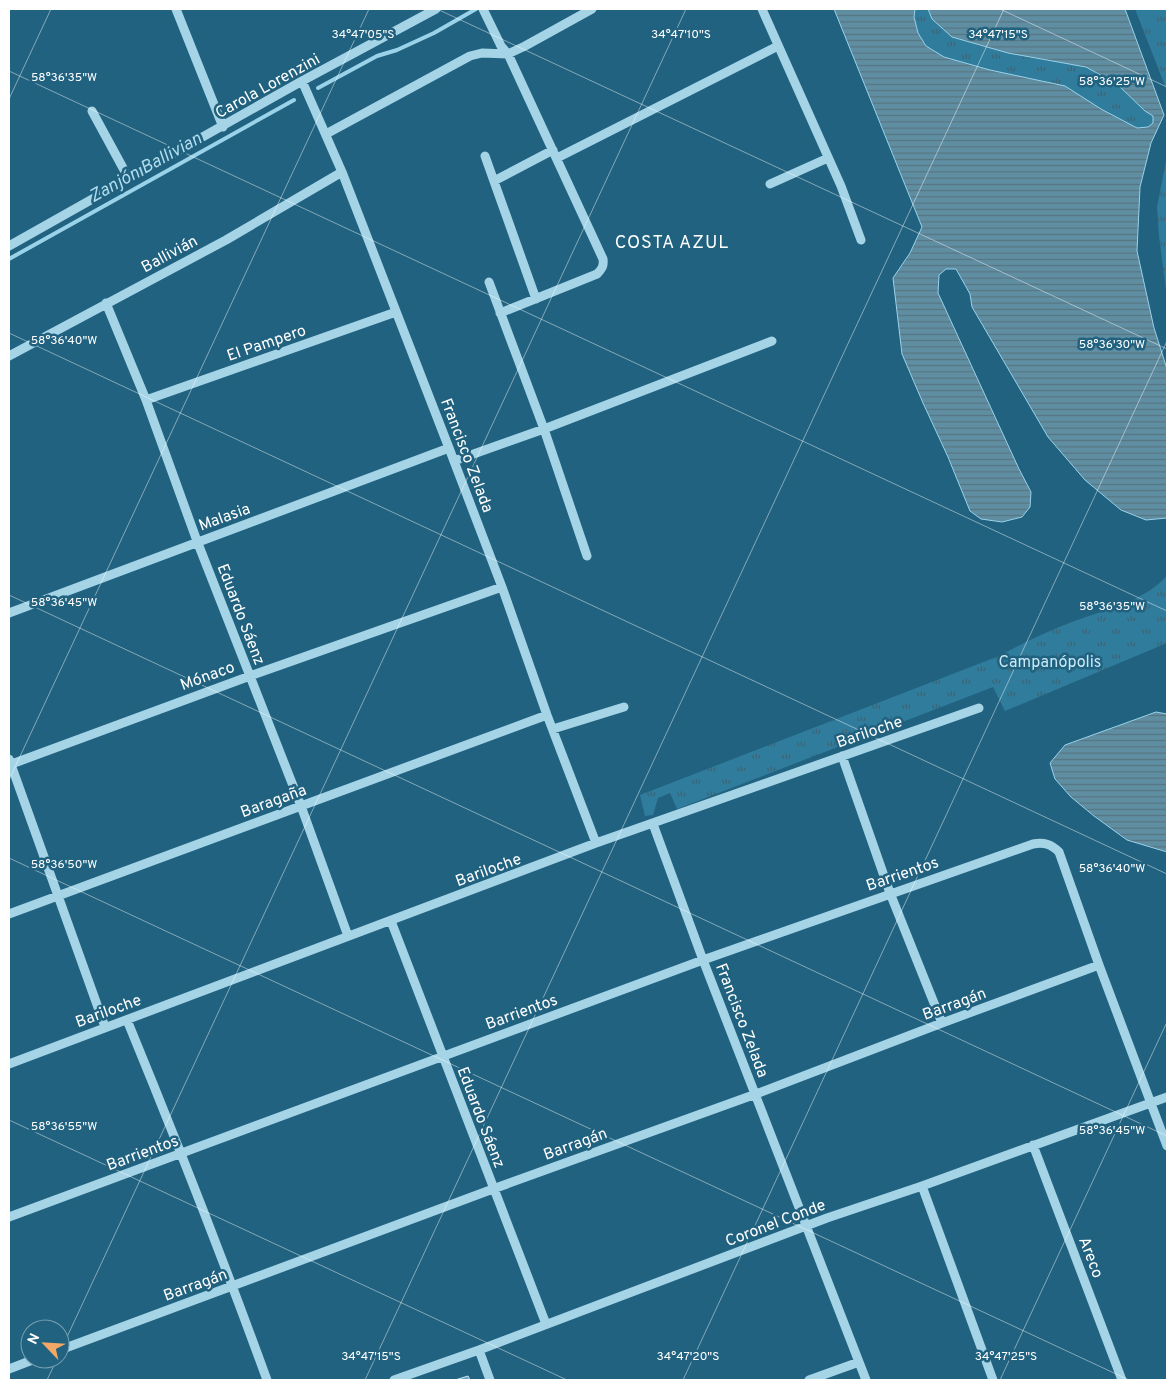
<svg xmlns="http://www.w3.org/2000/svg" width="1176" height="1389" font-family="Overpass,sans-serif">
<defs>
<pattern id="grass-tufts" width="24" height="20" patternUnits="userSpaceOnUse" patternTransform="scale(1.25)"><rect width="24" height="20" fill="#307c9c"/><path d="M3 7l-1-3M5 7V3M7 7l1-3M15 17l-1-3M17 17v-4M19 17l1-3" fill="none" stroke="#3e6474"/></pattern>
<pattern id="water-rules" width="6" height="5" patternUnits="userSpaceOnUse" patternTransform="scale(1.25)"><rect width="6" height="5" fill="#5f8ea3"/><path d="M0 2.5h6" fill="none" stroke="#577480"/></pattern>
</defs>
<rect width="100%" height="100%" fill="#20627f"/>
<!-- grass -->
<path fill="url(#grass-tufts)" d="M915,9H928L932,19L1008,53L1086,67L1117,84L1145,111L1153,116L1154,123L1148,127L1137,128L1101,109L990,70L944,57L926,46L918,33L914,17Z
M1135,9H1167V91Z
M1167,156V297L1159,236L1157,207Z
M1167,576V643L1005,711L993,687L677,809L670,793L658,798L653,815L645,816L640,795L999,656C1023,643 1046,632 1072,622C1106,609 1141,603 1167,576Z"/>
<!-- water -->
<path fill="url(#water-rules)" stroke="#99d2e9" d="M834,9H915L914,17L918,33L926,46L944,57L990,70L1065,86L1101,109L1137,128L1148,127L1153,123V116L1145,111L1117,84L1086,67L1008,53L952,37L932,19L928,9H1125L1164,115L1151,143L1140,187L1137,251L1154,328L1167,369V518L1146,520L1121,510L1085,480L1048,437L972,307L970,294L956,269H946L939,275L938,293L1019,469L1031,492L1030,507L1022,517L1002,522L981,519L970,511L948,457L923,403L902,354L893,278L910,253L922,227Z
M1156,712L1167,714V852L1127,840L1094,816L1071,797L1055,779L1050,763L1065,745Z"/>
<g fill="none" stroke-linecap="round" stroke-linejoin="round">
<!-- stream -->
<path stroke="#99d2e9" stroke-width="4" d="M318,88L377,56L397,50L434,33L476,9
M9,259L294,100"/>
</g>
<!-- building -->
<path fill="#6aa1b8" stroke="#c9e9f6" d="M468,1376L470,1380H455Z"/>
<g fill="none" stroke-linecap="round" stroke-linejoin="round">
<!-- minor -->
<path stroke="#a5d4e7" stroke-width="9" d="M176,9L223,127
M483,9L501,46L508,54L603,259C604,266 602,269 597,274L500,313
M762,9L841,186L861,240
M302,81L342,172L449,448L502,587L547,715L596,843
M92,111L129,179
M326,134L470,56L482,53L508,54L525,46L592,9
M485,156L536,299
M557,158L778,46
M494,181L553,150
M770,184L828,158
M9,246L302,81L436,9
M489,282L544,429L587,556
M106,303L146,400L197,541L301,806L348,936
M9,356L226,240L342,172
M146,400L396,312
M454,461L544,429L772,341
M9,613L449,448
M553,729L624,707
M842,756L890,893L942,1023
M9,759L105,1027
M9,765L250,676L502,587
M653,824L703,960L866,1380
M9,914L547,715
M391,921L546,1324
M127,1020C176,1139 223,1259 267,1380
M9,1064L596,843L979,708
M1033,1145L1122,1380
M922,1186L993,1380
M9,1217L703,960L1033,844C1044,842 1051,844 1059,852L1099,965L1167,1146
M60,1350L493,1189L756,1094L942,1023L1099,965
M479,1350L490,1380
M9,1369L35,1359
M394,1380L479,1350L827,1218L922,1186L1167,1097
M809,1380L859,1362"/>
</g>
<!-- ticks -->
<path fill="none" stroke="#fff" stroke-width="1" stroke-opacity="0.45" d="M437,9L1167,349M1000,9L1167,87M9,71L1167,611M9,99L51,9M9,333L1167,874M9,595L1167,1136M9,780L369,9M9,858L1129,1380M9,1120L567,1380M60,1352L686,9M47,1380L57,1359M365,1380L1004,9M683,1380L1167,341M1000,1380L1167,1022"/>
<g text-anchor="middle" stroke-width="5" stroke-linejoin="round" paint-order="stroke">
<!-- street labels -->
<g font-size="16" fill="#fff" stroke="#20627f">
<text transform="translate(267 85) rotate(-29)" y="6">Carola Lorenzini</text>
<text transform="translate(169 253) rotate(-28)" y="6">Ballivián</text>
<text transform="translate(266 342) rotate(-19)" y="6">El Pampero</text>
<text transform="translate(468 455) rotate(69)" y="6">Francisco Zelada</text>
<text transform="translate(224 516) rotate(-20)" y="6">Malasia</text>
<text transform="translate(242 614) rotate(69)" y="6">Eduardo Sáenz</text>
<text transform="translate(207 675) rotate(-20)" y="6">Mónaco</text>
<text transform="translate(869 731) rotate(-19)" y="6">Bariloche</text>
<text transform="translate(273 800) rotate(-20)" y="6">Baragaña</text>
<text transform="translate(488 869) rotate(-20)" y="6">Bariloche</text>
<text transform="translate(902 873) rotate(-19)" y="6">Barrientos</text>
<text transform="translate(954 1003) rotate(-20)" y="6">Barragán</text>
<text transform="translate(108 1010) rotate(-20)" y="6">Bariloche</text>
<text transform="translate(521 1011) rotate(-20)" y="6">Barrientos</text>
<text transform="translate(743 1020) rotate(69)" y="6">Francisco Zelada</text>
<text transform="translate(482 1117) rotate(69)" y="6">Eduardo Sáenz</text>
<text transform="translate(575 1143) rotate(-20)" y="6">Barragán</text>
<text transform="translate(142 1152) rotate(-20)" y="6">Barrientos</text>
<text transform="translate(775 1222) rotate(-21)" y="6">Coronel Conde</text>
<text transform="translate(1092 1257) rotate(69)" y="6">Areco</text>
<text transform="translate(195 1284) rotate(-20)" y="6">Barragán</text>
</g>
<!-- park labels -->
<g font-size="16" fill="#c9e9f6" stroke="#20627f">
<text x="1050" y="667">Campanópolis</text>
</g>
<!-- water labels -->
<g font-size="18" font-style="italic" fill="#b1ddef" stroke="#20627f">
<text transform="translate(145 167) rotate(-29)" y="6">Zanjón Ballivian</text>
</g>
<!-- neighbourhood labels -->
<g font-size="18" letter-spacing="1" fill="#fff" stroke="#20627f">
<text x="672" y="248">COSTA AZUL</text>
</g>
</g>
<g font-size="12" text-anchor="middle" fill="#fff" stroke="#20627f" stroke-width="5" stroke-linejoin="round" paint-order="stroke">
<text x="363" y="38">34°47'05"S</text>
<text x="681" y="38">34°47'10"S</text>
<text x="998" y="38">34°47'15"S</text>
<text x="64" y="81">58°36'35"W</text>
<text x="1112" y="85">58°36'25"W</text>
<text x="64" y="344">58°36'40"W</text>
<text x="1112" y="348">58°36'30"W</text>
<text x="64" y="606">58°36'45"W</text>
<text x="1112" y="610">58°36'35"W</text>
<text x="64" y="868">58°36'50"W</text>
<text x="1112" y="872">58°36'40"W</text>
<text x="64" y="1130">58°36'55"W</text>
<text x="1112" y="1134">58°36'45"W</text>
<text x="371" y="1360">34°47'15"S</text>
<text x="688" y="1360">34°47'20"S</text>
<text x="1006" y="1360">34°47'25"S</text>
</g>
<!-- border -->
<rect width="1176" height="1389" fill="none" stroke="#ffffff" stroke-width="20"/>
<!-- north arrow -->
<g transform="translate(45 1344) rotate(295)"><circle r="24" fill="#20627f" stroke="#79a1b2"/>
<path d="M0-4L9 19L0 12L-9 19Z" fill="#f5a866"/>
<text y="-8" font-size="14" font-weight="bold" text-anchor="middle" fill="#ffffff">N</text>
</g>
</svg>
